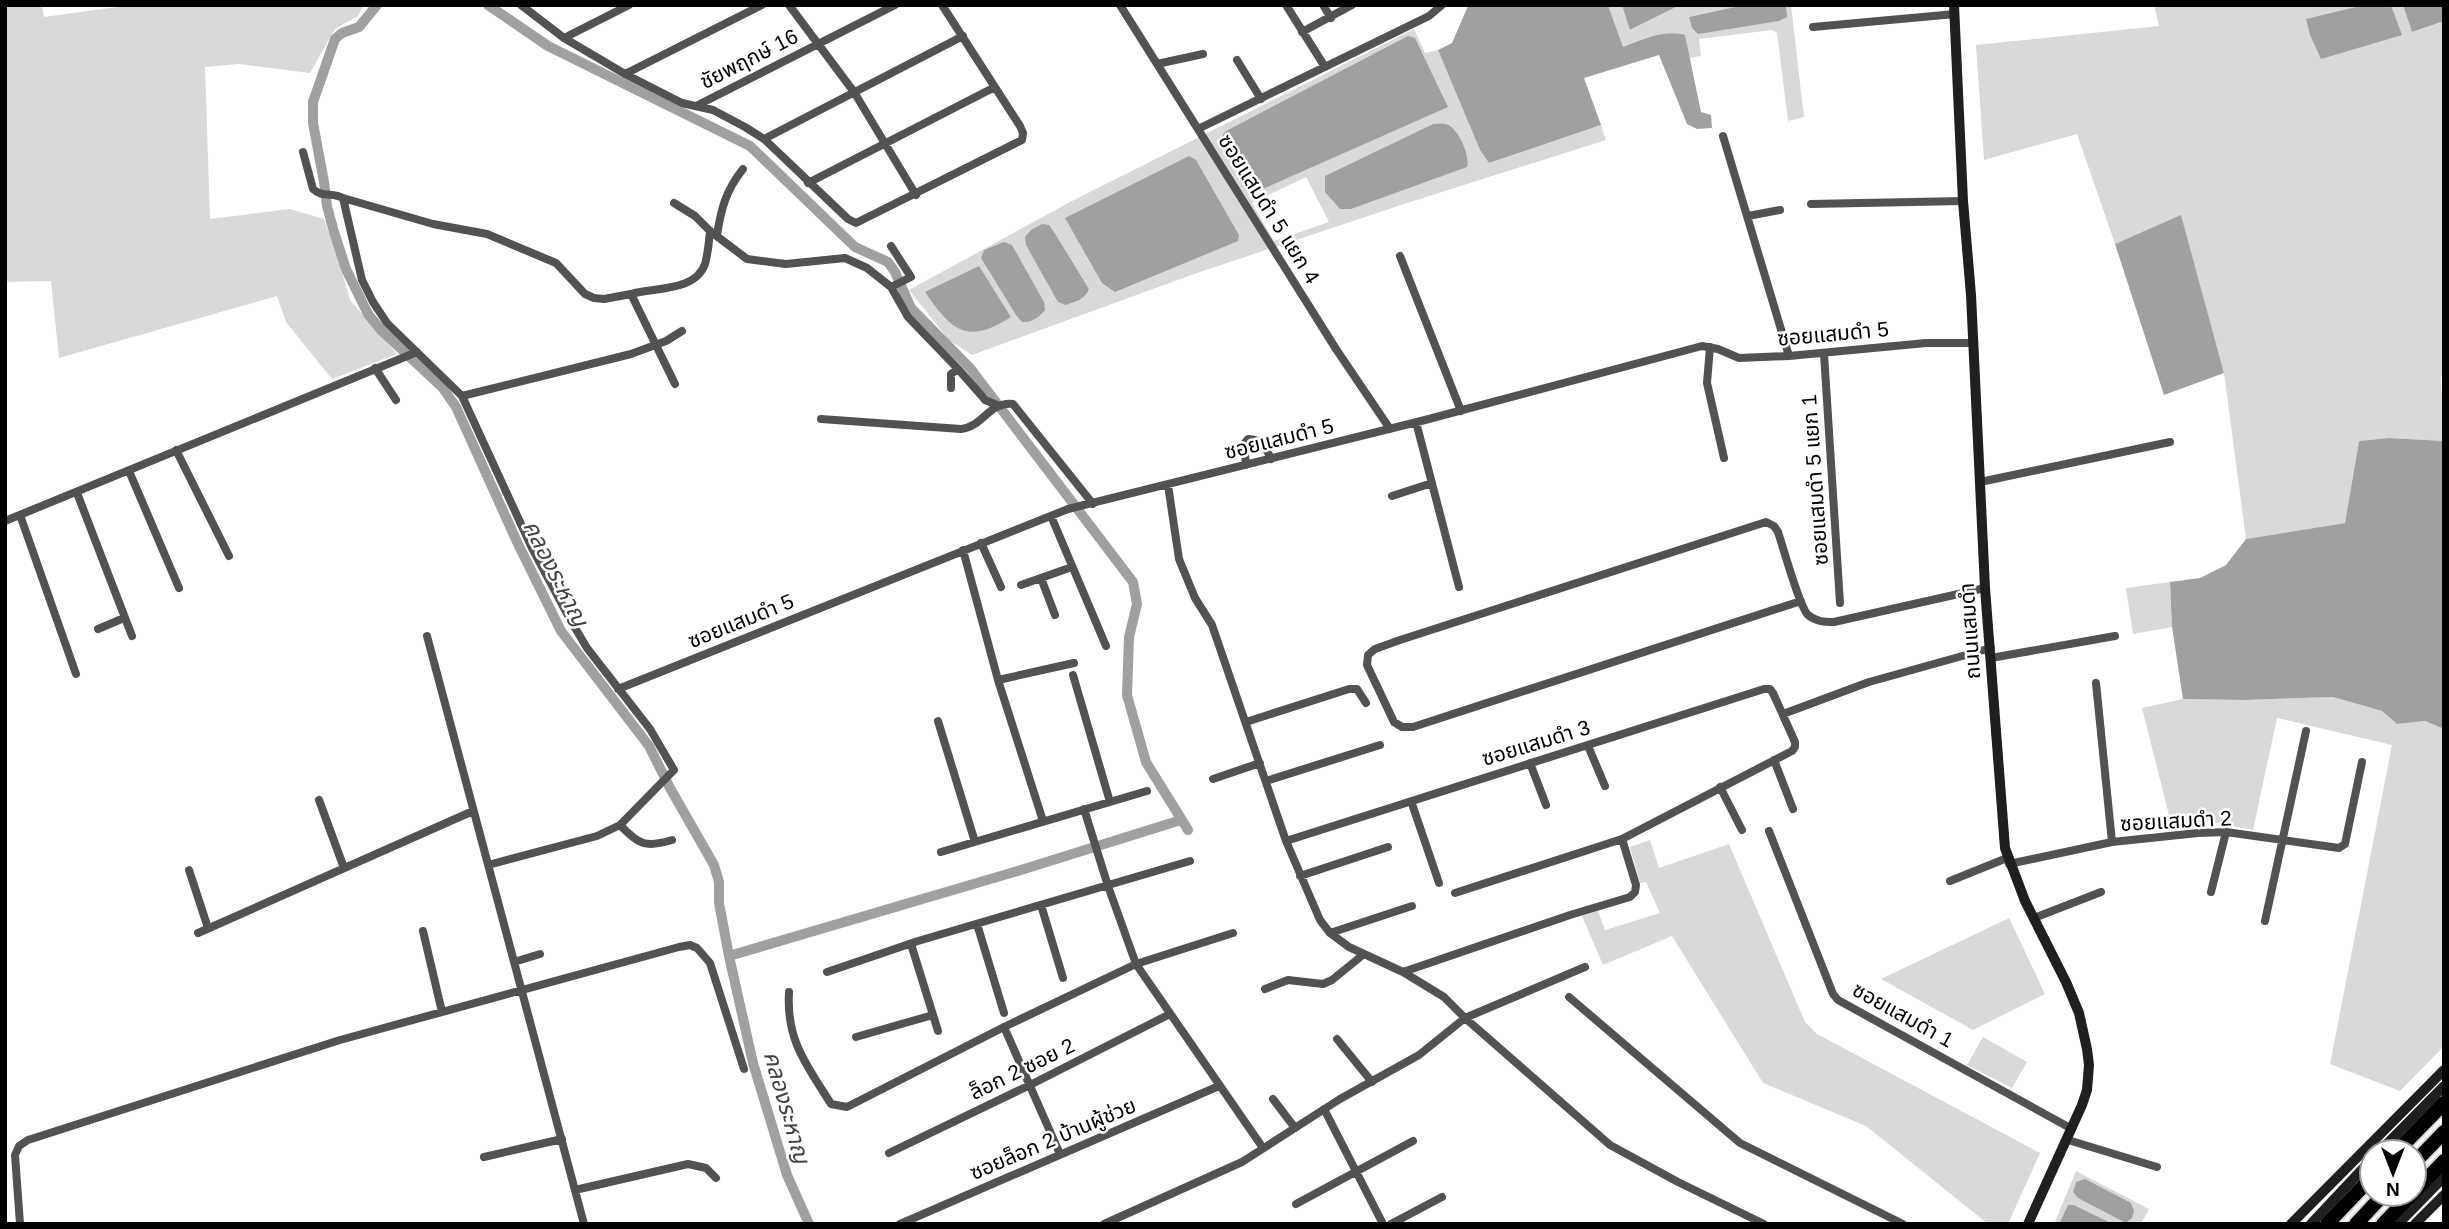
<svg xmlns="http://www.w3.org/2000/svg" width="2449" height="1229" font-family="Helvetica,'Noto Sans Thai',sans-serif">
<rect width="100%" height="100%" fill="#fff"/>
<!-- green -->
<path fill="#d9d9d9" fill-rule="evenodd" d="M5,5H42L44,17L132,5H364L358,16L335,29L310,73L239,64L205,67L210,219L290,209L324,219L337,255L350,300L397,354L332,379L286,322L277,296L59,358L51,281L5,282Z
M1608,5H1622L1631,30L1680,5H1744L1689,17L1692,28L1787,10L1786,5H1791L1804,117L1788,121L1777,33L1772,30L1699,39L1701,56L1689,58L1685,35L1648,37L1623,47Z
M2154,5H2364L2306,20L2401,35L2391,5H2403L2412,32L2444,21V374L2441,376L2444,441L2389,438L2359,441L2345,523L2246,539L2224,373L2181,216L2115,244L2077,134L1984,160L1976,45L2159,26Z
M1414,29L1425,53L1438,50L1480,150L1489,163L1601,125L1606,140L1401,205L1194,274L972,355L949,340L909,290L1070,202ZM1433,124H1447L1326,176ZM1306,177L1329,222L1274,241L1252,203ZM1048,225L1089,289C1085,300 1077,301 1066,305Z
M2170,582L2172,627L2133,634L2126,588Z
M2333,697L2382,711L2397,724L2425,721L2444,729V1046L2400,1091L2330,1064L2392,745L2277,718L2253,830L2205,821L2172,827L2142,708L2183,699L2244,700Z
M1650,840L1659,868L1729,844L1805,1022L1817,1034L2040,1153L2008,1224H1988L1866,1126L1763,1083L1672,936L1603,965L1582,916L1598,911L1605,930L1660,913L1646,882L1640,883L1630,847Z
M2009,918L2045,994L1973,1030L1881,979Z
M1983,1037L2027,1062L2012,1088L1967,1065Z
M2076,1171L2149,1209L2141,1224H2113L2074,1205H2068L2059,1224H2054Z"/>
<!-- water -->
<path fill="#a0a0a0" d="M1608,5L1623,47C1644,39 1662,30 1685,35L1701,112L1711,115L1712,128L1697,129L1687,124L1659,55L1584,78L1601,125L1489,163L1480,150L1438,50L1452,43L1468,6Z
M1622,5H1680L1630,30Z
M1744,5H1786L1787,17L1779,21L1698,34L1692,28L1689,17Z
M2364,5H2391L2402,35L2321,59L2310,35L2306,19Z
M2403,5H2444V21L2412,32Z
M1408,36L1415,38L1448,107L1256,192L1223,141V134L1226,131Z
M1433,124C1439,124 1446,123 1450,126C1460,133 1470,156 1467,167L1351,209H1340L1325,192V176Z
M1189,156L1196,160L1239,235L1238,241L1115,292L1102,283L1065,218Z
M2181,215L2224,373L2164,395L2115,244Z
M1042,224L1049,225L1054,232L1089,289C1085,300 1077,301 1066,305L1058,302L1026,245L1025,237L1031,230Z
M1004,242L1012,245L1044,302L1045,310C1039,317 1032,323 1022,322L1016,315L981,258L984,250Z
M979,266L1011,317C967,345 952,331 925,292Z
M2389,438L2444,441V729L2425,721L2397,724L2382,711L2333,697L2244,700L2183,699L2172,627L2170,582L2200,578L2226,565L2246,539L2345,523L2359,441Z
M2085,1179L2131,1203L2134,1211L2132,1218L2126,1223L2078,1198L2073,1192L2076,1182Z
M2068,1205H2074L2113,1224H2059Z"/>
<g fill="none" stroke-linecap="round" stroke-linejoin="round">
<!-- canal -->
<path stroke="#a0a0a0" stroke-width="10" d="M377,5L359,27L342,33L335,39L313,102V123L324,182L327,206L334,232L346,269L368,314L381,330L442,387L456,407L518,544L561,631L649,746L670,788L714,865L719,882V903L729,956L753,1063L787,1175L809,1224
M488,5L548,46L750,146L855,247L888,262L895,272L911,308L970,368L1133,582L1137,604L1129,637L1127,695L1146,762L1188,830
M729,956L1021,870L1181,820"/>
<defs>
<path id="highway" d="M2396,1152L2444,1103
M2414,1163L2444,1132
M2414,1192L2444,1161
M2327,1224L2372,1177
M2356,1224L2384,1194
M2383,1224L2412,1194"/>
</defs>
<!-- highway casing -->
<use href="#highway" stroke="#dbdbdb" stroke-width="18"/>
<!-- street -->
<path stroke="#525252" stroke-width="8" d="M521,5L564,38L625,74L682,103L713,110L745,127L764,139L848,219L856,223L1022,140L1023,133L1020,126L942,5
M789,5L854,92L916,195
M1120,5L1336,349L1390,429
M1286,5L1325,67
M1323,5L1331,18
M1813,27L1955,14
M1302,32L1352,5
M564,38L629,5
M1237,60L1261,99
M1157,64L1203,54
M625,74L762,5
M696,106L895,5
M1198,129L1429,16L1442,5
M1723,136L1789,356
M764,139L963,36
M303,152L313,189C322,198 333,192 343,198L362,280L373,302L387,323L462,396L532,548L571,621L587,648L650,729L674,770L620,825L597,836L488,865
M808,183L995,87
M343,198L433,224L487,234L556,263L585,294L594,298L604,299L631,294
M674,203L695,216L710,231L747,259L786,264L845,258L867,268L891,287L908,317L958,369L981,395L985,400L997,405
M1811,204L1963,201
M1748,216L1780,210
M717,235C721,209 726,190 743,169
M1400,256L1461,411
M891,287L911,277L891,246
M1710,347L1707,383L1724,458
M1824,354L1840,603
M375,368L396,400
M675,384L631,294C655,287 695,292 705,264C708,254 709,241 710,231
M951,388V374L958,369
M462,396L631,354L666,341L682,331
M821,419L961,429C983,427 989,401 1013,404L1093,504
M1416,422L1459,587
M176,450L229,556
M1246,465L1244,444L1248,439C1262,439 1266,448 1271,459
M129,471L179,588
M1980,482L2170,442
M1168,485L1179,559L1195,598L1212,625L1286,841L1320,920L1330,933L1349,947L1403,972L1444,997L1465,1018L1610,1145L1678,1182L1764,1224
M77,493L132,636
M1392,496L1432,483
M20,515L76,674
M1051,516L1106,646
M5,521L417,352
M981,543L1001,587
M963,550L998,680L1043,821
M1041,578L1055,615
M1021,585L1072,567
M1801,601L1413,727H1402L1394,722L1367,665L1368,655L1375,649L1400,640L1766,522L1774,526L1778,532C1783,547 1800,608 1808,615C1817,622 1824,622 1834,622L1985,588
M98,629L124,618
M427,636L584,1224
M1991,658L2115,636
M1073,675L1110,802
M998,680L1074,663
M2096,683L2112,842
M618,689L1068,509L1425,420L1702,346L1718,349L1739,358L1789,356L1926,343H1973
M1783,714L1869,682L1991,648
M938,721L975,842
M1246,722L1349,689H1357L1366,703
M1588,746L1605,786
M1774,760L1793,809
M1530,763L1546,805
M1213,779L1260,763
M1266,781L1380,745
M1720,787L1742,830
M319,800L344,868
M1411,801L1439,883
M1084,809L1108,886L1136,964L1263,1148
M620,825C639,845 646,848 672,840
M1769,831L1833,994L1838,1000L2072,1129
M1286,841L1764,689H1770L1773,693L1795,742V747L1792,751L1622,839L1455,893
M941,852L1147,791
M2009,864L2112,842L2198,833L2226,832L2339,848L2345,844L2362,762
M189,870L208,928
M1300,876L1388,847
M1950,881L2007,858
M2211,892L2226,832
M1041,905L1063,978
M2034,918L2101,892
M2265,921L2306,731
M977,924L1004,1013
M423,931L442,1012
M198,933L473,811
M1330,933L1412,906
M911,944L938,1031
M514,962L540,954
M827,972L918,941L1190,861
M1403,972L1570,915L1630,897L1635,892L1636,885L1622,839
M1265,989L1288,980L1323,984L1332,980L1364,954
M789,992C786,1041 807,1065 831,1104L847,1107L1004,1027L1136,964L1233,933
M1569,997L1740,1143L1903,1224
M1004,1027L1060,1154
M856,1037L933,1015
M1337,1039L1372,1082
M1273,1099L1295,1128
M1324,1109L1383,1224
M2068,1140L2157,1167
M889,1153L1030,1085L1170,1014
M484,1157L562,1139
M575,1190L688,1164L706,1168L716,1178
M1296,1204L1413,1141
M20,1224L15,1155L19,1146L28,1140L340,1040L679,947L690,945L697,948L710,963L744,1069
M900,1224L1219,1086
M1104,1224L1242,1162L1340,1099L1419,1055L1465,1018L1585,967
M1391,1224L1442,1197"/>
<!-- secondary -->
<path stroke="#1f1f1f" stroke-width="10" d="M1954,5L1963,201L1971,295L1985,588L2005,848L2025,901L2066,982L2079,1013L2087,1049L2089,1065L2087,1090L2082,1105L2028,1224
M2379,1152L2444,1086
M2291,1224L2444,1070
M2311,1224L2372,1159
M2398,1224L2444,1177
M2415,1224L2444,1195"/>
<!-- highway -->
<use href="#highway" stroke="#000" stroke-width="14"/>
</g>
<g text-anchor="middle" stroke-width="5" stroke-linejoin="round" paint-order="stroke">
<!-- street labels -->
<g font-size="21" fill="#000" stroke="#fff">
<text transform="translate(749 59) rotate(-27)" y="7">ชัยพฤกษ์ 16</text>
<text transform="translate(1269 209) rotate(58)" y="7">ซอยแสมดำ 5 แยก 4</text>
<text transform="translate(1833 334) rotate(-5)" y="7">ซอยแสมดำ 5</text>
<text transform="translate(1279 439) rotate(-14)" y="7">ซอยแสมดำ 5</text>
<text transform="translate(1815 480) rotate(-94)" y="7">ซอยแสมดำ 5 แยก 1</text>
<text transform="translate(741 621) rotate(-22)" y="7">ซอยแสมดำ 5</text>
<text transform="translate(1970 631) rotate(-94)" y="7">ถนนแสมดำ</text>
<text transform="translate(1536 743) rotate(-17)" y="7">ซอยแสมดำ 3</text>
<text transform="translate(2176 821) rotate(-3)" y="7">ซอยแสมดำ 2</text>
<text transform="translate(1903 1015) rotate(29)" y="7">ซอยแสมดำ 1</text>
<text transform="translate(1022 1069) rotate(-26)" y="7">ล็อก 2 ซอย 2</text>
<text transform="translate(1053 1139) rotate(-23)" y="7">ซอยล็อก 2 บ้านผู้ช่วย</text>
</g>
<!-- water labels -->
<g font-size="23" font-style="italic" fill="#414141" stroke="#fff">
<text transform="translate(556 573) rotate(63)" y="8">คลองระหาญ</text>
<text transform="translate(787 1107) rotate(74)" y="8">คลองระหาญ</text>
</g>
</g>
<!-- border -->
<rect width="2449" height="1229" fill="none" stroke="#000000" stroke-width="14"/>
<!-- north arrow -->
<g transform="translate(2393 1173) rotate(180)"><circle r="33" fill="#ffffff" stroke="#999999" stroke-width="2"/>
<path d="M0-5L12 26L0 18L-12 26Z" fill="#000000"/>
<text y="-10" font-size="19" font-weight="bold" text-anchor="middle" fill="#000000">N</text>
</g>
</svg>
